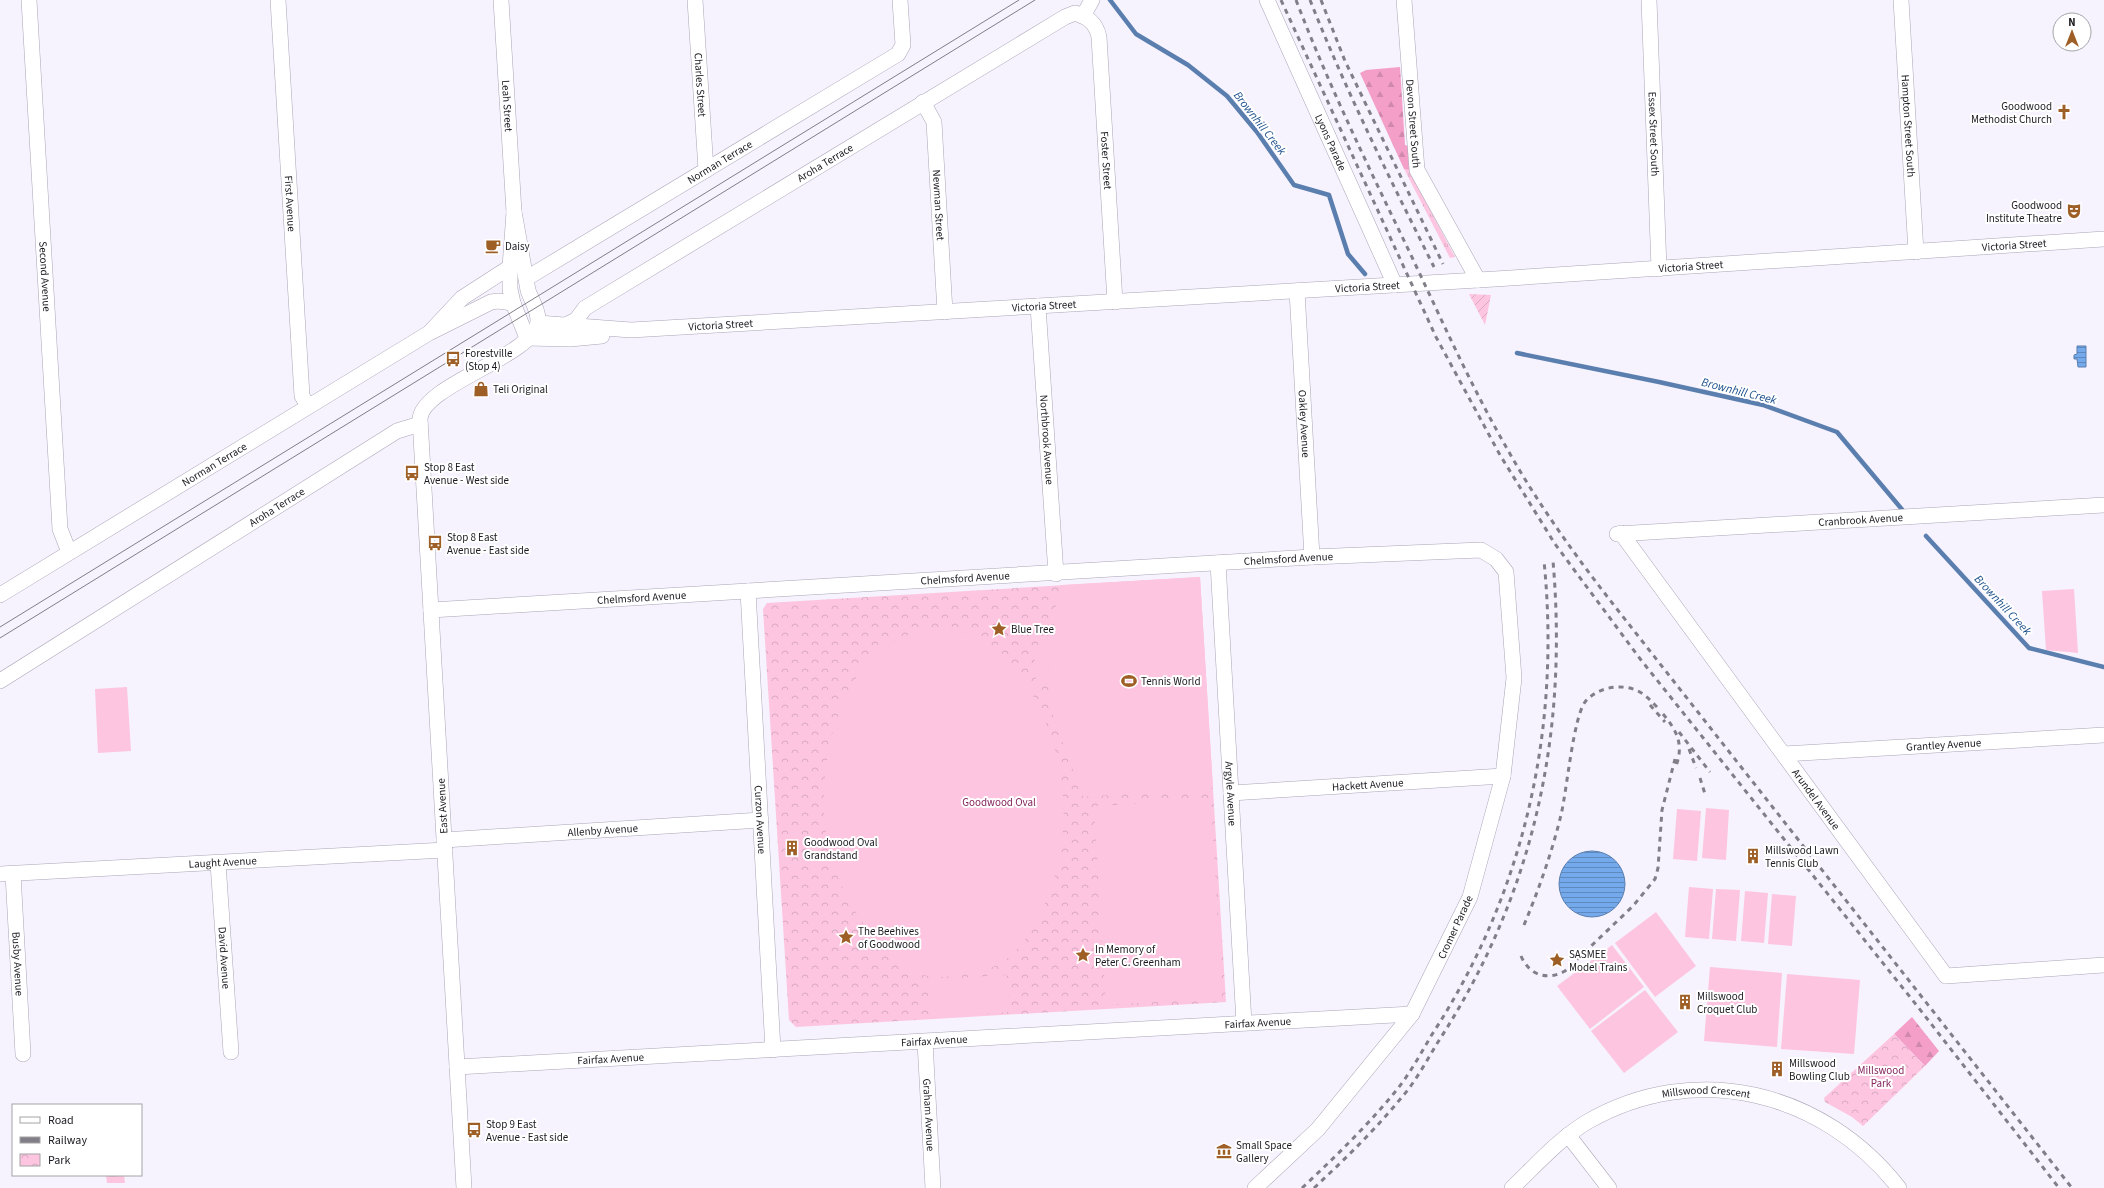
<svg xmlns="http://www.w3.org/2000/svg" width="2104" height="1188" font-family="'Source Sans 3',sans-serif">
<defs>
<pattern id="grass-tufts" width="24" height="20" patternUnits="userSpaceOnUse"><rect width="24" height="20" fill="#fdc5e0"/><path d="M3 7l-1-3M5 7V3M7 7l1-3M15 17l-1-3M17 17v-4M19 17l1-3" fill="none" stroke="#d8a9c0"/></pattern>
<pattern id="forest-firs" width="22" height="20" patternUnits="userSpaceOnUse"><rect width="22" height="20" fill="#f39fc8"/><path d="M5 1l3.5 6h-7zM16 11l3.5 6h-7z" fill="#d088ac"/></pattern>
<pattern id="park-crowns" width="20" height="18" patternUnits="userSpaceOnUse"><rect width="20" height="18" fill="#fdc5e0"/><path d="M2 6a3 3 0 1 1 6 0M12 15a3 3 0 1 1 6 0" fill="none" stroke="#d8a9c0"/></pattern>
<pattern id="garden-furrows" width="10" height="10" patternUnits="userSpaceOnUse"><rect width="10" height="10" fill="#fdc5e0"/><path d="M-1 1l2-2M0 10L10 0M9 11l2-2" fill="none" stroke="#d8a9c0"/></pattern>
<pattern id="water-rules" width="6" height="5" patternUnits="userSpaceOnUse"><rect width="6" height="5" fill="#74a9eb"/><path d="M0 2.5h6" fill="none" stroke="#5e89be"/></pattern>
</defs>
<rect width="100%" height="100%" fill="#f6f2fe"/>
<!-- grass -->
<path fill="url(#grass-tufts)" d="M1404,169L1409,170L1455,257L1450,258Z
M106,1175H124L125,1183H107Z"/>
<!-- forest -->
<path fill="url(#forest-firs)" d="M1400,67L1405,145L1408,146L1409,170L1404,169L1360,73L1366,70Z
M1912,1017L1939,1051L1925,1066L1894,1034Z"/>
<!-- park -->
<path fill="url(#park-crowns)" d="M1200,577L1226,1002L796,1027L789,1020L763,609L767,603Z
M1894,1034L1925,1066L1863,1126L1852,1117L1825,1102L1824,1098Z"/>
<!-- garden -->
<path fill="url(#garden-furrows)" d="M1469,294L1491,295L1485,325Z"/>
<!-- pitch -->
<path fill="#fdc5e0" d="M1200,577L1213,788L1083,797L1053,717L1048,645L1052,640L1057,596L1061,585Z
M2074,589L2078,653L2046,650L2042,591Z
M954,629C993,639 1012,658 1031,692C1069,758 1075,839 1043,908C1025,947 1005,971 961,975C949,977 934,978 923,975C896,967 879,948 864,925C850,904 838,881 831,857C812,790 830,672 899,639C916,630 935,630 954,629Z
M1048,650L1049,681L1036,682L1034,651Z
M127,687L131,751L98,753L95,689Z
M1211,800L1222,998L1106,1005L1094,806Z
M1706,808L1729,810L1726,860L1702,858Z
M1677,809L1701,811L1697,861L1673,859Z
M1689,887L1713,889L1709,939L1685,937Z
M1716,889L1740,890L1736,941L1712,939Z
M1745,891L1768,893L1764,943L1741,941Z
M1772,894L1796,896L1792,946L1768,944Z
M1656,912L1696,966L1655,997L1615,943Z
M1612,945L1644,987L1590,1029L1557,986Z
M1710,967L1782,973L1777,1047L1704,1041Z
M1787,974L1860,980L1854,1054L1781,1049Z
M1007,975L1009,1012L930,1017L927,980Z
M1645,990L1678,1032L1624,1073L1591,1031Z"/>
<!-- water -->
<path fill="url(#water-rules)" stroke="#5a7eae" d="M2077,346H2086V367H2078L2077,359H2074V355L2077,354Z
M1559 884a33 33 0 1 1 66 0a33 33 0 1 1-66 0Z"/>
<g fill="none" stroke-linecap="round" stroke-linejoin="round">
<!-- stream -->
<path stroke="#5a7eae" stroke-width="4.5" d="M1110,0L1136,34L1188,65L1227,96L1257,132L1294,185L1329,195L1348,254L1365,274
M1517,353L1659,382L1763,405L1837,432L1905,513
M1926,536L2029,648L2104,667"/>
<defs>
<g id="minor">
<path id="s1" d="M29,0L60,529L69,552"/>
<path id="s2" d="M278,0L302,396L308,406"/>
<path id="s3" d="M501,0L514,212L510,267V289L513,303L527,338"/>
<path id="s4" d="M695,0L706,170"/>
<path id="s5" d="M1267,0L1395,285"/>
<path id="s6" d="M1404,0L1417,170L1478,280"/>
<path id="s7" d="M1649,0L1659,269"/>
<path id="s8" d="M1901,0L1916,252"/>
<path d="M1083,16L1092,0"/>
<path id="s9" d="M923,102L934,122L945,312"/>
<path id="s10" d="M527,278L898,54L903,45L900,0"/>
<path id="s11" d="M1297,291L1312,557"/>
<path id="s12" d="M1038,306L1056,574"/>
<path id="s13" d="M538,323L631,330L1495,279L2104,239"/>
<path id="s14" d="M564,326L576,320L585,308L1065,17L1075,13C1088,17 1096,23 1099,37L1115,302"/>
<path d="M432,330L462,298L510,267"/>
<path d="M527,338L570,339L602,336"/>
<path id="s15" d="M1621,533L1946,976L2104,965"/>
<path id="s16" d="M1617,534L2104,505"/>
<path id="s17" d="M1218,563L1244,1023"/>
<path id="s18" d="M748,591L773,1050"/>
<path id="s19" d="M0,595L429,333L491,302L498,301L513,303"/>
<path id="s20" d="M431,610L1312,557L1481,550L1496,559L1506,572L1514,678L1503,776L1470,897L1412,1014L1318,1129L1255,1188"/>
<path id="s21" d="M0,681L397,431L420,424"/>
<path id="s22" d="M1784,754L2104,735"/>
<path id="s23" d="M1231,793L1503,776"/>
<path id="s24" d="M444,840L761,820"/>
<path id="s25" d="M218,863L231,1052"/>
<path id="s26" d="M0,874L445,850"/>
<path id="s27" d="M13,874L23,1054"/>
<path id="s28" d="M925,1042L933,1188"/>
<path id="s29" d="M457,1067L1412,1014"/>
<path d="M1568,1135L1609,1188"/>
<path d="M464,1188L420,419C422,385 534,356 538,322C539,311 531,300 528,290C523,264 519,238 514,212"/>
<path id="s30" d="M1512,1188C1536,1165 1559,1139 1587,1122C1696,1059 1824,1092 1899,1188"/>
</g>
</defs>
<!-- minor casing -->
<use href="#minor" stroke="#aba5b7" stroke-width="16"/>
<!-- minor -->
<use href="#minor" stroke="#fff" stroke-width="15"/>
<!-- tram -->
<path stroke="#817e87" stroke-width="1" d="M0,627L1019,0
M0,638L1035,0"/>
<!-- rail -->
<path stroke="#817e87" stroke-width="3" stroke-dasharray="5 5" stroke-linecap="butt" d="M1281,0L1436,337L1500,455L1555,544L1641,660L1918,1007L2059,1188
M1296,0C1329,86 1369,168 1409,251C1440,316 1469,382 1505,445C1536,501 1574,554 1613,604L2072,1188
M1310,0C1346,91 1390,179 1434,267
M1321,0L1345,61L1443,264
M1650,705L1665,722
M1663,714C1677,731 1684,744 1676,766
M1679,732L1710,772
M1689,749L1696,768
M1700,778L1705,794
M1524,925C1539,889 1552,852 1561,815C1567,790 1573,719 1585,702C1597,687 1622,683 1638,691C1646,695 1651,701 1657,707
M1521,956C1529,975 1547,981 1565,971L1633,906L1655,879L1658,868L1662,810L1675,759
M1302,1188C1335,1157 1367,1126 1395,1092C1409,1075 1420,1055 1431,1036C1524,894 1561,730 1544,561
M1314,1188C1345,1159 1375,1130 1402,1097C1416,1081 1427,1060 1438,1042C1534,894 1568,735 1553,561"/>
</g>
<!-- icons -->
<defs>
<symbol id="church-bare" viewBox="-9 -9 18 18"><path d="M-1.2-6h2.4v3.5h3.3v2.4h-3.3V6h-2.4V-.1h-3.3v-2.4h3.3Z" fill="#9d5f25" stroke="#fff" stroke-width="2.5" paint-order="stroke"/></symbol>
<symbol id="theatre-bare" viewBox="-9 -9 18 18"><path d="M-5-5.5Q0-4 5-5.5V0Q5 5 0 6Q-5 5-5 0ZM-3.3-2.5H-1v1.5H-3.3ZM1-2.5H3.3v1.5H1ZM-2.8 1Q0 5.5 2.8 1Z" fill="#9d5f25" stroke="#fff" stroke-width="2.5" paint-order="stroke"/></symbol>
<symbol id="cafe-bare" viewBox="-9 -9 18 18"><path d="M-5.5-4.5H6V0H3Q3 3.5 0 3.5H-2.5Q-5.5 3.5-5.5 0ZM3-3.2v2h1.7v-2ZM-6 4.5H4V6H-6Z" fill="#9d5f25" stroke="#fff" stroke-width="2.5" paint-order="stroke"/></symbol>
<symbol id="bus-bare" viewBox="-9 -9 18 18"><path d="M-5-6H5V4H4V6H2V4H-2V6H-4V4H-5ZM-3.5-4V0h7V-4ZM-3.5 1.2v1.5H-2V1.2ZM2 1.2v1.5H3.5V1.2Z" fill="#9d5f25" stroke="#fff" stroke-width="2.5" paint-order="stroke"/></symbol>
<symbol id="shop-bare" viewBox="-9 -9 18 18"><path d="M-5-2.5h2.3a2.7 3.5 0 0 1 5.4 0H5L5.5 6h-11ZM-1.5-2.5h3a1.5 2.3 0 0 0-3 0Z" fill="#9d5f25" stroke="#fff" stroke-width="2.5" paint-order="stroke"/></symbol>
<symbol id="sight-bare" viewBox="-9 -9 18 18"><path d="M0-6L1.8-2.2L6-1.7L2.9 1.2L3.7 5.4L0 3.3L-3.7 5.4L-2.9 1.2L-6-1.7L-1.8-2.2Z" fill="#9d5f25" stroke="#fff" stroke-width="2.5" paint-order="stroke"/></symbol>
<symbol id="stadium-bare" viewBox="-9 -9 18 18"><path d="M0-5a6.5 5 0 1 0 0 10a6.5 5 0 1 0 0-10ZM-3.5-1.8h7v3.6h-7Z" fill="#9d5f25" stroke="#fff" stroke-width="2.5" paint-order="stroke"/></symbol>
<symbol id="building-bare" viewBox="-9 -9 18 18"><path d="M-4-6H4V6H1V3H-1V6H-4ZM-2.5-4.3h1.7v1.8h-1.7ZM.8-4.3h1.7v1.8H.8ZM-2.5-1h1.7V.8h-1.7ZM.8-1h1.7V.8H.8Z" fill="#9d5f25" stroke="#fff" stroke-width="2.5" paint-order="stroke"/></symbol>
<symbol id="museum-bare" viewBox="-9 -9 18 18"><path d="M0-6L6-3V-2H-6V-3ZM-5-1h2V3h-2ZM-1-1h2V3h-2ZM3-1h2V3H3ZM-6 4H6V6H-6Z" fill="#9d5f25" stroke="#fff" stroke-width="2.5" paint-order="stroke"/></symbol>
</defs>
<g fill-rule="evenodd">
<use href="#church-bare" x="2053" y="101" width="22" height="22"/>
<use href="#theatre-bare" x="2063" y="200" width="22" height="22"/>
<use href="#cafe-bare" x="482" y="235" width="22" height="22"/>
<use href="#bus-bare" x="442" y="348" width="22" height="22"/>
<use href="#shop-bare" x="470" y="378" width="22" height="22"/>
<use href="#bus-bare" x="401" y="462" width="22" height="22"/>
<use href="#bus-bare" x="424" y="532" width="22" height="22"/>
<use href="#sight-bare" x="988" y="618" width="22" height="22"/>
<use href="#stadium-bare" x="1118" y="670" width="22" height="22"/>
<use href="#building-bare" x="781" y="837" width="22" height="22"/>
<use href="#building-bare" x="1742" y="845" width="22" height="22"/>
<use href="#sight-bare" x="835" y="926" width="22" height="22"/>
<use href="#sight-bare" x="1072" y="944" width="22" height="22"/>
<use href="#sight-bare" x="1546" y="949" width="22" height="22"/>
<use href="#building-bare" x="1674" y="991" width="22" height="22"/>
<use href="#building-bare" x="1766" y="1058" width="22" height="22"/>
<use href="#bus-bare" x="463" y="1119" width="22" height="22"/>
<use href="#museum-bare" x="1213" y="1140" width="22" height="22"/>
</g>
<g text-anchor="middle" stroke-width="4" stroke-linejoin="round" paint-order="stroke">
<!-- street labels -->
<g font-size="11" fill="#1c1a20" stroke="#fff">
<text dy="4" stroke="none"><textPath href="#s4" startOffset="85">Charles Street</textPath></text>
<text dy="4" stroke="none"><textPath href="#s3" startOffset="106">Leah Street</textPath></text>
<text dy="4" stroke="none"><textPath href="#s6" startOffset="124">Devon Street South</textPath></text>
<text dy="4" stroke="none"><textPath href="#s8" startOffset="126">Hampton Street South</textPath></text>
<text dy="4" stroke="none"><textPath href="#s7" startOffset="134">Essex Street South</textPath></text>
<text dy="4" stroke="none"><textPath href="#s5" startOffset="156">Lyons Parade</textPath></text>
<text dy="4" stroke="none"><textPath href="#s14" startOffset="760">Foster Street</textPath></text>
<text dy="4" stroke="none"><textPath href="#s10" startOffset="225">Norman Terrace</textPath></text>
<text dy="4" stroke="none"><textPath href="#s14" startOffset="309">Aroha Terrace</textPath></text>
<text dy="4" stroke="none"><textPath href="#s2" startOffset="204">First Avenue</textPath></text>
<text dy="4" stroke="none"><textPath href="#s9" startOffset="106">Newman Street</textPath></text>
<text dy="4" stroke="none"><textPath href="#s13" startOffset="1479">Victoria Street</textPath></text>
<text dy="4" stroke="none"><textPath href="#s13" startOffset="1155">Victoria Street</textPath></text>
<text dy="4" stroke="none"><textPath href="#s1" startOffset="277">Second Avenue</textPath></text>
<text dy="4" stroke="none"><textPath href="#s13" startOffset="831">Victoria Street</textPath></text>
<text dy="4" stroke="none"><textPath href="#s13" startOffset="507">Victoria Street</textPath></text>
<text dy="4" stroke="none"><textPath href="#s13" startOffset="183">Victoria Street</textPath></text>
<text dy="4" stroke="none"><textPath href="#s11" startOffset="133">Oakley Avenue</textPath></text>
<text dy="4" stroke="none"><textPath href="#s12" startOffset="134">Northbrook Avenue</textPath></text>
<text dy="4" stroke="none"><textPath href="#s19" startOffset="251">Norman Terrace</textPath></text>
<text dy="4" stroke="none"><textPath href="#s21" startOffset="327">Aroha Terrace</textPath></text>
<text dy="4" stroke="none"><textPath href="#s16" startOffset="244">Cranbrook Avenue</textPath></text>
<text dy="4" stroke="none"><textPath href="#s20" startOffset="859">Chelmsford Avenue</textPath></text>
<text dy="4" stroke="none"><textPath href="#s20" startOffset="535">Chelmsford Avenue</textPath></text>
<text dy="4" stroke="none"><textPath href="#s20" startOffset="211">Chelmsford Avenue</textPath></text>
<text dy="4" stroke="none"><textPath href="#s22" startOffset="160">Grantley Avenue</textPath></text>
<text dy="4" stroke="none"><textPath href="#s23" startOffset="137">Hackett Avenue</textPath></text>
<text dy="4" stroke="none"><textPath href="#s17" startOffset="231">Argyle Avenue</textPath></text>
<text dy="4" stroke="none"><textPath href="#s15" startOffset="330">Arundel Avenue</textPath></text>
<text transform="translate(442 806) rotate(-93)" y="4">East Avenue</text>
<text dy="4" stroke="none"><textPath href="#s18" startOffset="229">Curzon Avenue</textPath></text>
<text dy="4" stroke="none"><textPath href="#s24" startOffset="159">Allenby Avenue</textPath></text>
<text dy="4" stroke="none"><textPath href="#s26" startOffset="223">Laught Avenue</textPath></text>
<text transform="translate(1455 927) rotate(-65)" y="4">Cromer Parade</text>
<text dy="4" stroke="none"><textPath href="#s25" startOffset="95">David Avenue</textPath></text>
<text dy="4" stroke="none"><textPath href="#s27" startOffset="90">Busby Avenue</textPath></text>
<text dy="4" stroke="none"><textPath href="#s29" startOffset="802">Fairfax Avenue</textPath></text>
<text dy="4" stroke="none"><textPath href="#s29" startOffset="478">Fairfax Avenue</textPath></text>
<text dy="4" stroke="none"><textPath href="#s29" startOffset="154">Fairfax Avenue</textPath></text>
<text dy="4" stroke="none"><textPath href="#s30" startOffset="225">Millswood Crescent</textPath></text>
<text dy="4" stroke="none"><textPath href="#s28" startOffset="73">Graham Avenue</textPath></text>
</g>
<!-- poi labels -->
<g font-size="11" fill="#1c1a20" stroke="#fff" text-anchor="start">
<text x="2052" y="110" text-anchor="end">Goodwood<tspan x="2052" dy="13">Methodist Church</tspan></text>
<text x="2062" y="209" text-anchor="end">Goodwood<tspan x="2062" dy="13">Institute Theatre</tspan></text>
<text x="505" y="250">Daisy</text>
<text x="465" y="357">Forestville<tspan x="465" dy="13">(Stop 4)</tspan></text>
<text x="493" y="393">Teli Original</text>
<text x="424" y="471">Stop 8 East<tspan x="424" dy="13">Avenue - West side</tspan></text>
<text x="447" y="541">Stop 8 East<tspan x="447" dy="13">Avenue - East side</tspan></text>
<text x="1011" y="633">Blue Tree</text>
<text x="1141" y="685">Tennis World</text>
<text x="804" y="846">Goodwood Oval<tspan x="804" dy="13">Grandstand</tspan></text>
<text x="1765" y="854">Millswood Lawn<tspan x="1765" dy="13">Tennis Club</tspan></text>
<text x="858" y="935">The Beehives<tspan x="858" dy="13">of Goodwood</tspan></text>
<text x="1095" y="953">In Memory of<tspan x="1095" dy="13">Peter C. Greenham</tspan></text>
<text x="1569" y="958">SASMEE<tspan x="1569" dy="13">Model Trains</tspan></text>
<text x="1697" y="1000">Millswood<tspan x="1697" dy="13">Croquet Club</tspan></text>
<text x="1789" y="1067">Millswood<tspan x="1789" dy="13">Bowling Club</tspan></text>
<text x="486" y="1128">Stop 9 East<tspan x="486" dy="13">Avenue - East side</tspan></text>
<text x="1236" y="1149">Small Space<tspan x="1236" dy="13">Gallery</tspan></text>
</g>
<!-- park labels -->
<g font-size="11" fill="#84255c" stroke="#fff">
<text x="999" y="806">Goodwood Oval</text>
<text x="1881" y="1074">Millswood<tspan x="1881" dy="13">Park</tspan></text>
</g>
<!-- water labels -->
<g font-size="12" font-style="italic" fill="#1c508c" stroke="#fff">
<text transform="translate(1260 123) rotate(52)" y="4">Brownhill Creek</text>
<text transform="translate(1739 391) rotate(14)" y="4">Brownhill Creek</text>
<text transform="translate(2003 605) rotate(47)" y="4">Brownhill Creek</text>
</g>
</g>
<!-- legend -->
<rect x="12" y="1104" width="130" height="72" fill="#ffffff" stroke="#a4a3a6"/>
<rect x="20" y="1117" width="20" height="6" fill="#ffffff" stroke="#a4a3a6"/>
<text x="48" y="1124" font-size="12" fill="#1c1a20">Road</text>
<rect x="20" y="1137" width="20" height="6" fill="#817e87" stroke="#a4a3a6"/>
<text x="48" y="1144" font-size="12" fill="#1c1a20">Railway</text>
<rect x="20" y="1154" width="20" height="12" fill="url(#park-crowns)" stroke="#a4a3a6"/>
<text x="48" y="1164" font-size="12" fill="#1c1a20">Park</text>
<!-- north arrow -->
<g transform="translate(2072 32)"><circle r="19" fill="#ffffff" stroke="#a4a3a6"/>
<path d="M0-3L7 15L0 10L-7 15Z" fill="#9d5f25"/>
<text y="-6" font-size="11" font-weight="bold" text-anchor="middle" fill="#1c1a20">N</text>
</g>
</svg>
